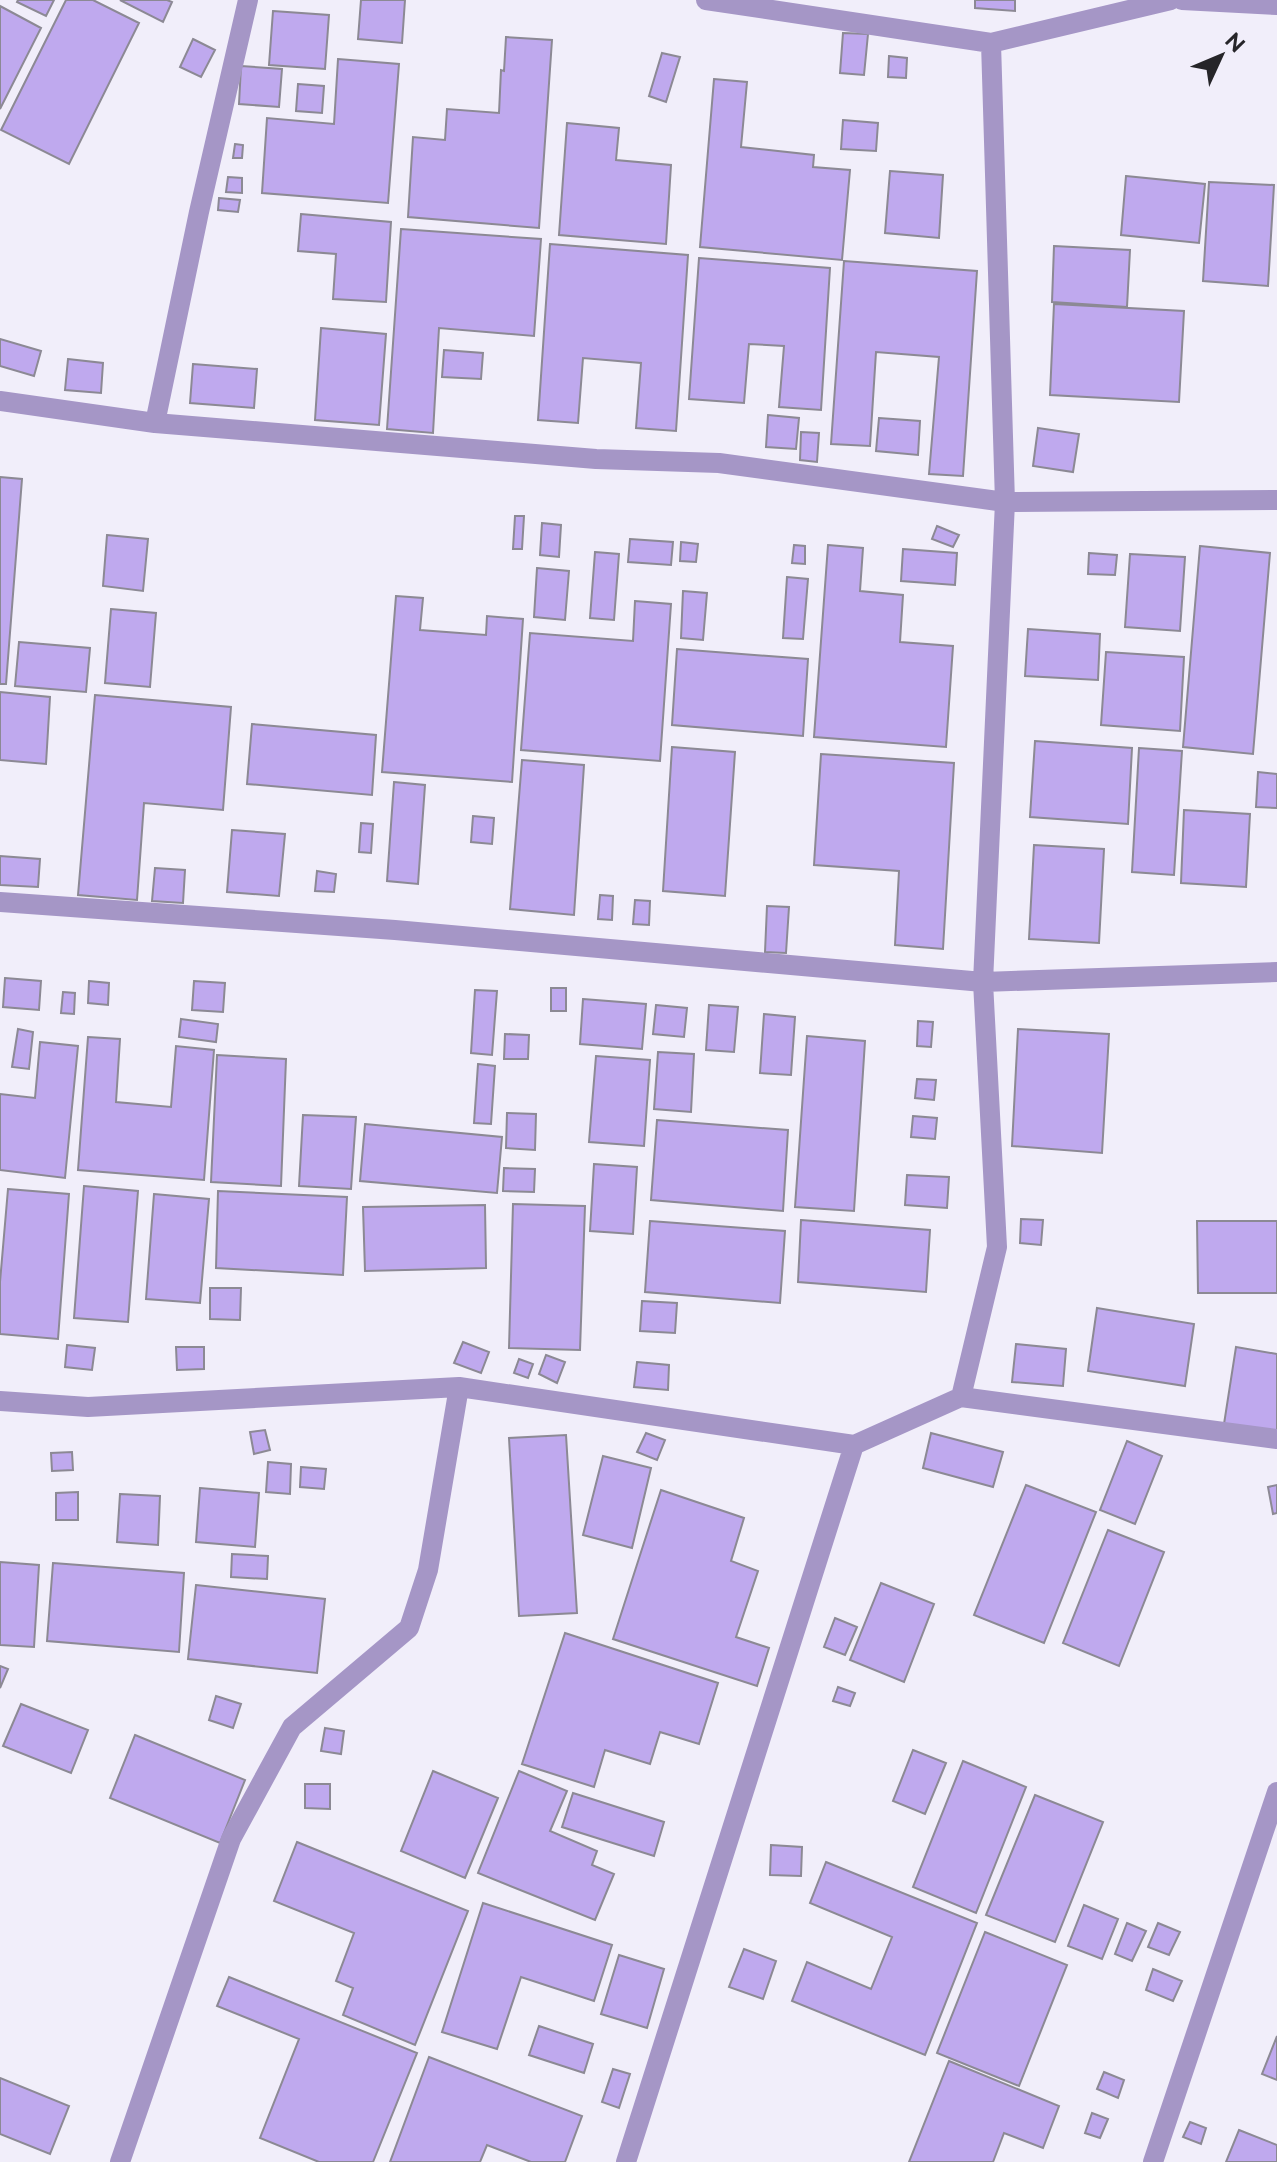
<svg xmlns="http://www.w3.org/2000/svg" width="1277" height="2162" font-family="Raleway,sans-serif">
<rect width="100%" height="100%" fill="#f1eefa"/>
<!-- building -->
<path fill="#bfa9ee" stroke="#8c8994" stroke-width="2" d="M18,0H54L46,16L17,2Z
M66,0H93L139,23L69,164L1,130Z
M120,0H167L172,2L163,22Z
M361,0H405L402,43L358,39Z
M975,0H1015V11L975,8Z
M0,6L41,28L0,109Z
M273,11L329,15L325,69L269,65Z
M843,33L868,34L864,75L840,73Z
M506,37L552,40L539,228L408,217L413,137L445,140L447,109L499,113L501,70L504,71Z
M193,39L215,50L201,77L180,67Z
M662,53L680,57L666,102L649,96Z
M889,56L907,58L906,78L888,77Z
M338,59L399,64L388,203L262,193L267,118L334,124Z
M241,66L282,69L279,107L239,104Z
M714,79L747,82L741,147L814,155L813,167L850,170L842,260L700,247Z
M298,84L324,86L322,113L296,111Z
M843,120L878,123L876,151L841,149Z
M567,123L619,128L616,160L671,165L666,244L559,235Z
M235,144L243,145L242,158H233Z
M890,171L943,175L939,238L885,233Z
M1126,176L1205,184L1199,243L1121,235Z
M228,177L242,178V193L226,192Z
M1209,182L1274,185L1268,286L1203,281Z
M219,198L240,200L238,212L218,210Z
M301,214L391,222L386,302L333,299L336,254L298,251Z
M401,229L541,239L534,336L439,328L433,433L387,429Z
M550,244L688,255L676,431L636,428L641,363L583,358L578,423L538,420Z
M1054,246L1130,250L1127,307L1052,302Z
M699,258L830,268L821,410L779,407L784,346L749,344L744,403L689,399Z
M844,261L977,271L963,476L929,474L939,357L876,352L870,446L831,444Z
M1054,304L1184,311L1179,402L1050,395Z
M321,328L386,334L379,425L315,420Z
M0,339L41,351L34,376L0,366Z
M444,350L483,353L481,379L442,377Z
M68,359L103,363L101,393L65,390Z
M193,364L257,369L254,408L190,403Z
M768,415L799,418L796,449L766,447Z
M879,418L920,421L918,455L876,451Z
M1038,428L1079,434L1073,472L1033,466Z
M801,432L819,433L817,462L800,460Z
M0,477L22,479L6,684H0Z
M515,516H524L522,549H513Z
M542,523L561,525L559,557L540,555Z
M937,526L959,535L953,547L932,539Z
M107,535L148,539L143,591L103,586Z
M630,539L673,542L671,565L628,562Z
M681,542L698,544L696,562L680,561Z
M794,545L805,546V564L792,563Z
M828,545L863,548L860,591L903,595L900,642L953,646L946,747L814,737Z
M1200,546L1270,553L1253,754L1183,747Z
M903,549L957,553L955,585L901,581Z
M595,552L619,554L614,620L590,618Z
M1089,553L1117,555L1115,575L1088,574Z
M1130,554L1185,557L1180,631L1125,627Z
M537,568L569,571L565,620L534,617Z
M787,577L808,579L803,639L783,638Z
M683,591L707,593L703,640L681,638Z
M396,596L423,598L420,630L486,635L487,616L523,619L512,782L382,772Z
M635,601L671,604L660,761L521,750L530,633L633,641Z
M111,609L156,613L150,687L105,683Z
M1028,629L1100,634L1098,680L1025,676Z
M19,642L90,648L86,692L15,686Z
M677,649L808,659L803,736L672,725Z
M1106,652L1184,657L1180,731L1101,725Z
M0,692L50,697L46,764L0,760Z
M95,695L231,707L223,810L144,803L137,900L78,895Z
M252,724L376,735L372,795L247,784Z
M1035,741L1132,748L1128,824L1030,817Z
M672,747L735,752L725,896L663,891Z
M1139,748L1182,751L1174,875L1132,872Z
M821,754L954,763L943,949L895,945L899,871L814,865Z
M522,760L584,765L574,915L510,909Z
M1258,772L1277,774V808L1256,807Z
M394,782L425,785L418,884L387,881Z
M1184,810L1250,814L1246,887L1181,883Z
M473,816L494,818L492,844L471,842Z
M361,823L373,824L371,853L359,852Z
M232,830L285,834L279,896L227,892Z
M1034,845L1104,849L1099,943L1029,939Z
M0,856L40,859L38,887L0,885Z
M155,868L185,870L183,903L152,901Z
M317,871L336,874L334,892L315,891Z
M600,895L613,896L612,920L598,919Z
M635,900L650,901L649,925L633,924Z
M767,906L789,907L786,953L765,952Z
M5,978L41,981L39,1010L3,1007Z
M89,981L109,983L108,1005L88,1003Z
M194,981L225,983L223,1012L192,1010Z
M551,988H566V1011H551Z
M475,990L497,991L492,1055L471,1053Z
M63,992L75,993L74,1014L61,1013Z
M583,999L646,1004L642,1049L580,1044Z
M656,1005L687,1008L684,1037L653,1034Z
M709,1005L738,1007L734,1052L706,1050Z
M764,1014L795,1017L791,1075L760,1073Z
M181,1019L218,1024L216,1042L179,1037Z
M918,1021L933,1022L931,1047L917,1046Z
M18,1029L33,1032L29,1069L12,1067Z
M1018,1029L1109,1034L1102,1153L1012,1146Z
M505,1034L529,1035L528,1059H504Z
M807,1036L865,1041L854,1211L795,1207Z
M88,1037L120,1039L116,1102L171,1107L176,1046L214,1050L204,1180L78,1170Z
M40,1042L78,1046L65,1178L0,1170V1094L35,1098Z
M658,1052L694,1054L691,1112L654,1109Z
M217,1055L286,1059L281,1186L211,1182Z
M596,1056L650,1060L644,1146L589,1142Z
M478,1064L495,1066L491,1124L474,1123Z
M917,1079L936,1080L934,1100L915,1098Z
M507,1113L536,1114L535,1150L506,1148Z
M303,1115L356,1117L351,1189L299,1186Z
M913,1116L937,1118L935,1139L911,1137Z
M657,1120L788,1130L783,1211L651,1200Z
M365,1124L502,1137L497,1193L360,1181Z
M594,1164L637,1167L633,1234L590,1231Z
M504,1168L535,1169L534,1192L503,1191Z
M907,1175L949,1177L947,1208L905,1205Z
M84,1186L138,1191L128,1322L74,1318Z
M8,1189L69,1194L58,1339L0,1334V1282Z
M218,1191L347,1197L343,1275L216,1268Z
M154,1194L209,1199L200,1303L146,1299Z
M513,1204L585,1206L580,1350L509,1348Z
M485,1205L486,1268L365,1271L363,1207Z
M1021,1219L1043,1220L1041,1245L1020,1243Z
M801,1220L930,1230L926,1292L798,1282Z
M650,1221L785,1231L780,1303L645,1292Z
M1197,1221H1277V1293H1198Z
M210,1288H241L240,1320L210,1319Z
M642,1301L677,1303L675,1333L640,1331Z
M1097,1308L1194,1324L1185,1386L1088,1371Z
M463,1342L489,1352L481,1373L454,1363Z
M1016,1344L1066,1349L1063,1386L1012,1382Z
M67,1345L95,1348L92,1370L65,1367Z
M176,1347H204V1369L177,1370Z
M1236,1347L1277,1354V1433L1224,1424Z
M546,1355L565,1362L557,1383L539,1374Z
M519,1359L533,1364L528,1378L514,1373Z
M637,1362L669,1365L668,1390L634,1387Z
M265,1430L270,1450L254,1454L250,1432Z
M646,1433L665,1440L657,1460L637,1452Z
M931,1433L1003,1452L993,1487L923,1468Z
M566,1435L577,1613L519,1616L509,1438Z
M1127,1441L1162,1456L1135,1524L1100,1510Z
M72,1452L73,1470L52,1471L51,1453Z
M603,1456L651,1468L632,1548L583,1535Z
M268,1462L291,1464L290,1494L266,1492Z
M301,1467L326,1469L324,1489L300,1487Z
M1026,1485L1096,1512L1044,1643L974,1615Z
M1277,1485V1513L1273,1514L1268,1487Z
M200,1488L259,1493L255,1547L196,1542Z
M661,1490L744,1518L731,1561L758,1571L736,1637L769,1648L757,1686L613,1639Z
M78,1492V1520H56V1493Z
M120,1494L160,1496L158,1545L117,1542Z
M1108,1530L1164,1552L1119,1666L1063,1643Z
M232,1554L268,1556L267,1579L231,1577Z
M0,1562L39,1565L34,1647L0,1645Z
M53,1563L184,1573L179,1652L47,1641Z
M881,1583L934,1604L904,1682L850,1660Z
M196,1585L325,1599L317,1673L188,1659Z
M835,1618L857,1627L845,1655L824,1647Z
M565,1633L718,1683L699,1744L660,1732L650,1764L605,1750L594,1787L522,1764Z
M0,1666L8,1669L0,1688Z
M838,1687L855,1693L850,1706L833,1701Z
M216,1696L241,1704L233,1728L209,1720Z
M21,1704L88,1730L71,1773L3,1746Z
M325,1728L344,1731L341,1754L321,1751Z
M135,1735L245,1780L220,1843L110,1798Z
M913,1750L946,1763L925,1814L893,1801Z
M963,1761L1026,1787L976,1913L913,1887Z
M433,1771L498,1798L465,1878L401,1851Z
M519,1771L567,1791L550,1831L597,1851L592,1865L614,1874L595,1920L478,1873Z
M305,1784H330V1809L305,1808Z
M573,1793L664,1822L654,1856L562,1827Z
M1035,1795L1103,1822L1055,1942L986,1915Z
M297,1842L468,1911L415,2045L343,2015L353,1988L336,1981L354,1933L274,1901Z
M771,1845L802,1847L801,1876L770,1875Z
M826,1862L977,1923L925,2055L792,2001L807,1962L871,1989L892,1937L810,1903Z
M483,1903L612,1945L594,2001L521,1977L497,2049L442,2032Z
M1084,1905L1118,1919L1102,1959L1068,1946Z
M1127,1923L1146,1931L1132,1961L1115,1954Z
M1158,1923L1180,1932L1169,1955L1148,1947Z
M985,1932L1067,1965L1019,2086L937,2053Z
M744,1949L776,1961L763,1999L729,1987Z
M619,1955L664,1969L647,2028L601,2014Z
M1153,1969L1182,1981L1173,2001L1146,1990Z
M229,1977L417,2053L373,2162H319L260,2138L299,2039L217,2006Z
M539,2026L593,2044L584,2073L529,2055Z
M1277,2036V2080L1262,2074Z
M429,2057L582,2116L565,2162H531L487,2145L480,2162H390Z
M949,2061L1059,2106L1043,2148L1004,2133L993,2162H909Z
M613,2069L630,2074L619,2108L602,2102Z
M1104,2072L1124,2080L1118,2098L1097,2089Z
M0,2078L69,2106L50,2154L0,2134Z
M1092,2113L1108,2119L1100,2138L1085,2133Z
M1190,2122L1206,2128L1201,2144L1183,2137Z
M1239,2130L1277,2145V2162H1226Z"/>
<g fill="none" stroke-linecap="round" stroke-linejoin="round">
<!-- street -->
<path stroke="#a596c6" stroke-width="20" d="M706,0L991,43L1171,0
M1182,0L1277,5
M0,401L155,423L596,459L719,463L1005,502L1277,500
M155,423L199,212L248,0
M0,902L395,930L983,982L1277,972
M961,1397L997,1247L983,982L1005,502L991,43
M0,1401L88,1407L459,1387L854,1445L961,1397L1277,1439
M120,2162L231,1839L292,1727L409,1628L428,1570L459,1387
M626,2162L854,1445
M1153,2162L1277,1792"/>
</g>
<!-- north arrow -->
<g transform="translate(1221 56) rotate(46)" stroke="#f1eefa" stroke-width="6" paint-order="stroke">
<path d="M0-6L14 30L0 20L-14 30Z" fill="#262529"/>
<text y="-12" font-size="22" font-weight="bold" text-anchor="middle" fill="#262529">N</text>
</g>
</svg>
